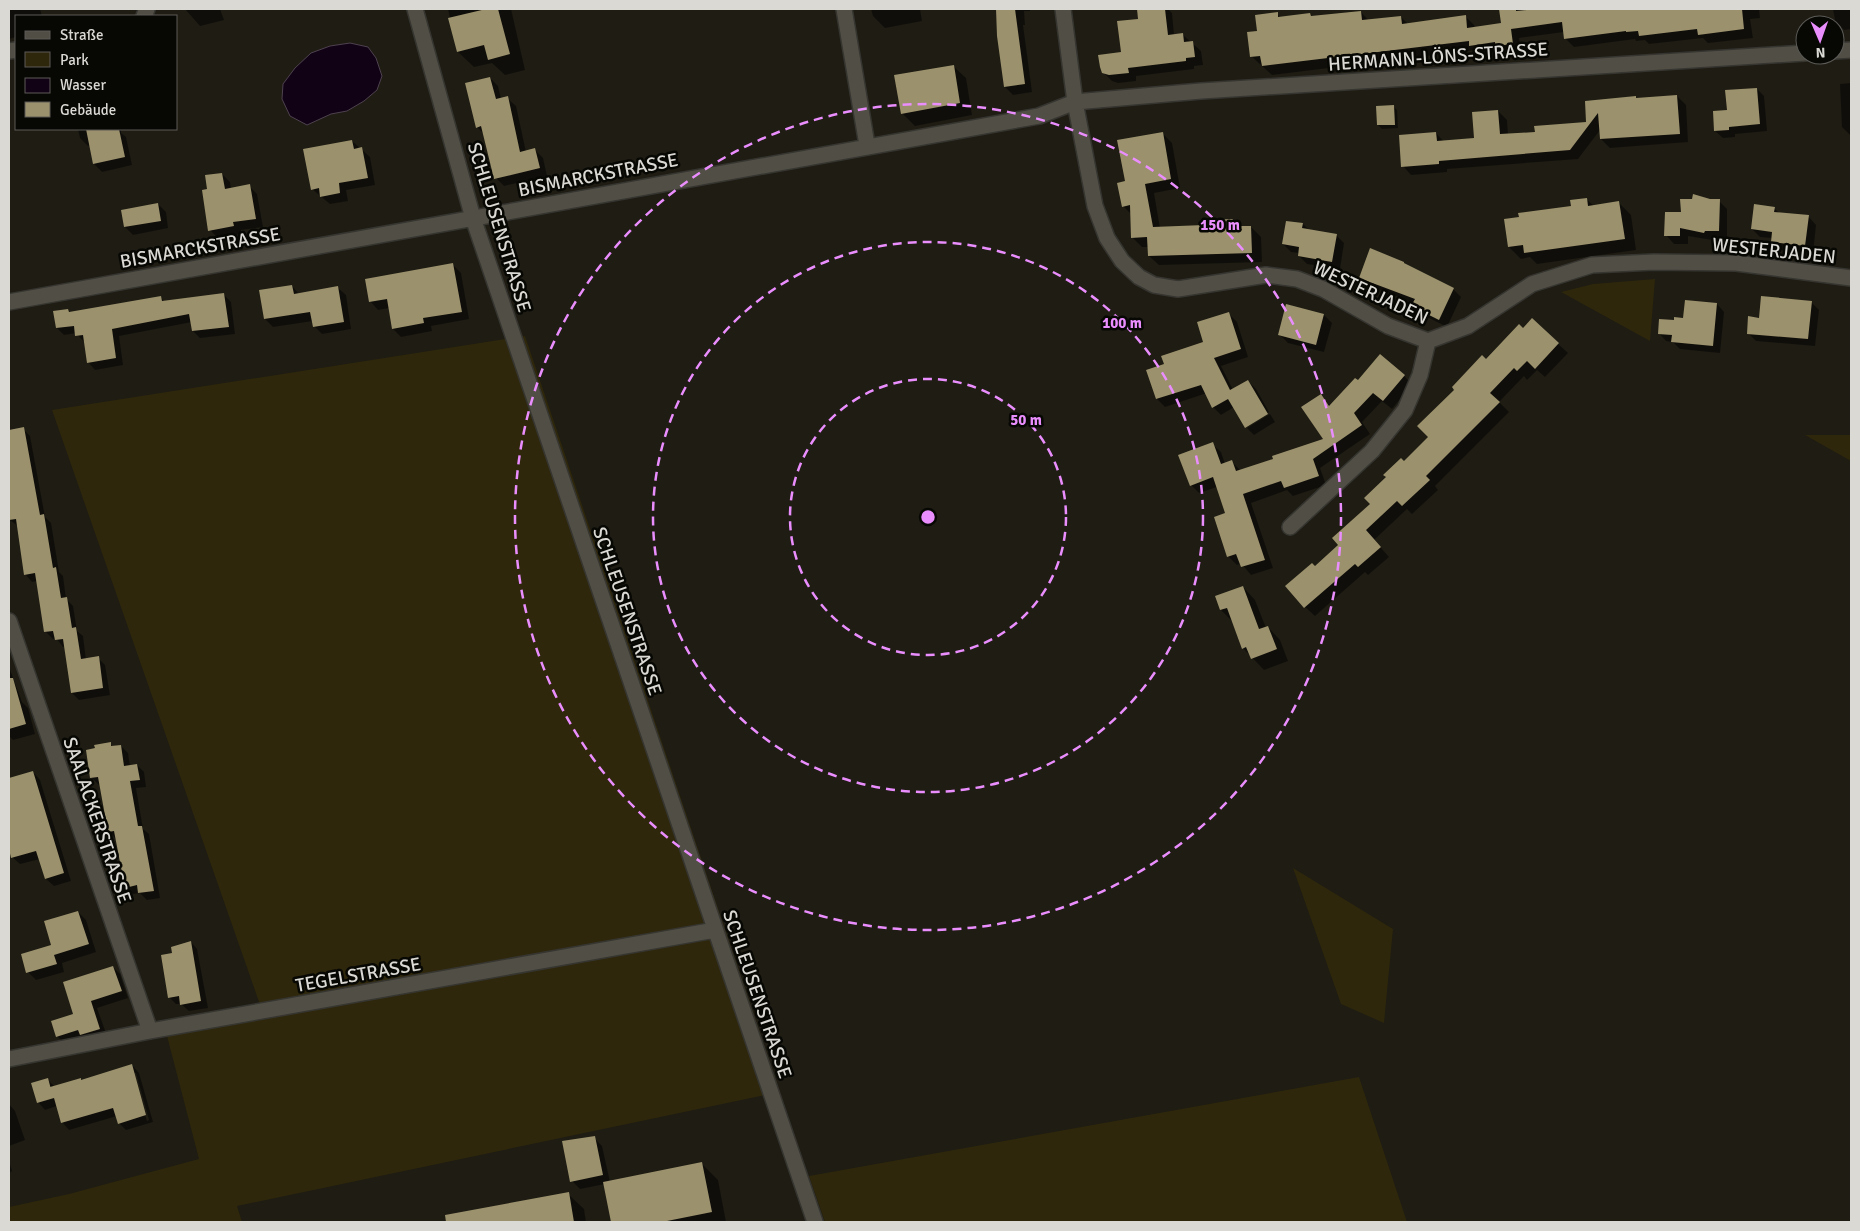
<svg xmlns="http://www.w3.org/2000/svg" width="1860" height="1231" font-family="Signika,sans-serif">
<rect width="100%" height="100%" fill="#1e1c13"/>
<!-- green -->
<path fill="#2e270c" d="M1655,279L1650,341L1561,292L1593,284Z
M525,336L780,1092L237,1206L242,1222H9V1207L69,1194L199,1159L167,1036L264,1016L52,410Z
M1805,435H1851V461Z
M1293,868L1393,929L1384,1023L1341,1004Z
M1359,1077L1407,1222H825L809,1176Z"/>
<!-- water -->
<path fill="#120216" stroke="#4e424f" d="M350,43L368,47L376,58L382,76L377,90L364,101L347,111L331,114L307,125L290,116L282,99L283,84L295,68L311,53L330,46Z"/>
<!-- shadow -->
<path fill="#0007" fill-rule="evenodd" d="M9,9H40L42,16H16V37L9,39Z
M185,9H220L224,20L200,26Z
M448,9H511L525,70L505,75L492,63L474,67L458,52Z
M871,9H920L922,21L885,28L873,16Z
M996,9H1030V11H1024L1025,25H1023L1032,92L1013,95L1005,87Z
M1138,9H1168L1172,13L1174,35H1183L1201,51L1203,65L1194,66V69L1136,76V81L1118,83L1112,81L1103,72L1122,53L1139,20Z
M1500,9H1534L1535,10L1582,9L1585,11L1607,9H1759L1760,18L1750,19L1753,38L1708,43L1703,38L1649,44L1645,40L1636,41L1635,39L1574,47L1565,38L1564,32L1519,38L1521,53L1506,55L1502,51L1479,54L1475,50L1272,75L1251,56L1258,32L1277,14L1281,18L1310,14L1313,17L1361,12L1368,20L1401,17L1408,24L1465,16L1474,25L1475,28L1502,24Z
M1833,9H1851V29L1844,30L1835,20Z
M953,66L966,78L972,115L915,126L902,113Z
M490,78L498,86L501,99L507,98L516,106L526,152L535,150L543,158L547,176L504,186L496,178L485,135L477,127Z
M1851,83V135H1850L1842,127L1840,84Z
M1757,89L1764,96L1767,131L1735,134V137L1723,138L1715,131L1714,112L1728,111Z
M1677,96L1686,105L1688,142L1610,148L1601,139L1600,130L1578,159L1447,169V172L1411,175L1403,166L1436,133L1444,142L1475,140L1498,111L1507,120L1508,135L1536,133L1587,124L1586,102Z
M1393,106L1397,110L1398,128L1382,129L1378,125Z
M78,129H121V133L126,137L132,165L102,172L94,164L91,145L88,146L80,138Z
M1162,133L1172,143L1180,188L1154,193L1160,228L1206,226L1233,221L1240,227H1251L1261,237L1262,262L1159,265L1149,256V247H1142L1132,237L1131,214L1123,206L1126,182Z
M352,141L370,157L375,185L346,190L348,201L330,204L312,189Z
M222,174L230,182L231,189L249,186L257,194L263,227L241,230V234L218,238L210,230L208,190Z
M1586,199L1594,206L1619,203L1631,215L1636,250L1537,264L1530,257L1521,259L1509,247Z
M1719,201L1727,209V238H1713L1712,240L1688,236V244H1674L1666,235L1682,213Z
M158,204L166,212L168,228L133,235L125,227L122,211Z
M1774,208L1779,213L1808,216L1816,225L1813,254L1780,250L1772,242V238L1760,237L1752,229Z
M1303,224L1309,230L1336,235L1344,243L1340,269L1307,264L1299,256V253L1291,252L1283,244Z
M1404,263L1408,267L1453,289L1461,297L1447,327L1421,314L1413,306L1414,303L1368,285L1360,277Z
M453,265L461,273L469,319L431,326L432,331L401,337L393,329L389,308L378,310L370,301Z
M292,286L299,294L337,287L346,295L351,329L322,334L314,326L313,321L273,327L265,319Z
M224,295L231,302L235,334L200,338L193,331L192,322L119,336L123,365L95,370L88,362L85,343L76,333L64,335L57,328L68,310L71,313L160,297L165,302Z
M1811,302L1819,310L1815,346L1756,341L1748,333L1761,319Z
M1717,304L1724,312L1720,353L1680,349L1673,342L1666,341L1659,333L1675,321L1684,319Z
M1229,314L1237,322L1248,357L1221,366L1233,390L1248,381L1256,389L1269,412L1246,425L1234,407L1221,415L1213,407L1207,393L1165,407L1157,399L1148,370L1165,365L1205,343Z
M1324,315L1332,323L1324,352L1288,343L1280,335Z
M1532,320L1568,353L1545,377L1537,370L1527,380L1524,376L1499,402L1509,412L1435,486L1438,490L1412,514L1407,509L1374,540L1389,557L1368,575L1365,572L1315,616L1305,607L1315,568L1340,545L1404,463L1429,437L1486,361Z
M1404,376L1412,384L1392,409L1382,401L1362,422L1370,434L1320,468L1326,485L1293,496L1287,490L1251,503L1273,568L1251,575L1241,563L1237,565L1228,556L1226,514L1217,487L1199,493L1191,485L1212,444L1221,452L1225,464L1231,461L1240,470L1275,460L1325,439L1320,396L1331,406L1358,382Z
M1270,414L1275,422L1254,435L1247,428Z
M23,429L30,436L45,517L51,523L59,572L63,576L66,599L73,606L77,631L83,636L86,660L98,658L105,665L110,695L79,700L72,693L65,646L63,647L56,638L53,639L46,632L38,581L32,582L25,574L19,527L10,520L9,514V431Z
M1243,587L1255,600L1266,628L1268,627L1280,640L1288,661L1264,670L1243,648L1233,622L1221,610Z
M9,667L22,702L28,708L35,734L13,740L9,736Z
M110,744L113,747L121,746L128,753L130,766L137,765L144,772L146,787L136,788L143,829L149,834L160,898L147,900L140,893L133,894L126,887L116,839L109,831L101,784L99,785L92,778Z
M33,772L40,780L71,881L54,886L46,879L40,859L20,864L12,857L9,845V779Z
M78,912L86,920L96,952L62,963L64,972L36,980L28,972L53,946Z
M191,942L197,949L208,1008L189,1011L181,1004H176L169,997L173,954Z
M113,967L120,974L128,998L97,1008L107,1036L64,1043L57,1036Z
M132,1065L139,1073L153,1122L126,1130L119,1123L117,1116L69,1130L62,1122L57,1106L45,1110L38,1102L47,1079L55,1087L81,1079L82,1081ZM133,1073H136L149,1120L147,1121Z
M9,1104L15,1111L25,1140L9,1146Z
M594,1138L602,1146L610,1182L701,1163L718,1180L726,1222H612L605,1184L580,1189L572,1181Z
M9,1161L12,1171L9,1173Z
M568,1194L584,1209L586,1222H459L457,1214Z"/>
<!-- building -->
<path fill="#9b916d" d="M486,9H498L510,54L488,60L484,45L457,52L448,18Z
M996,9H1015L1025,84L1004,87L997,36Z
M1137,9H1165L1168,35L1183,33L1184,42L1193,41L1195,57L1186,58V61L1128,68L1129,73L1109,75L1102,73L1100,67L1098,55L1121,52L1117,21L1138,19Z
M1499,9H1516V11L1538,9H1742L1744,29L1698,35L1697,29L1639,36L1638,31L1626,32V31L1564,39L1562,22L1511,29L1513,44L1495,46V42L1469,46V41L1262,66L1260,56L1250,57L1247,32L1257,31L1255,15L1278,12V17L1310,13L1311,16L1361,11L1362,20L1401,16L1402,24L1466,15L1467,28L1501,23Z
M954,65L960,103L901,114L894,75Z
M490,77L496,99L508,96L520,152L535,148L540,168L494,179L481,126L476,128L465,83Z
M1757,88L1760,124L1729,127V130L1714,131L1713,111L1727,110L1725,90Z
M1677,95L1680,134L1600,139L1598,113L1570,150L1439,161V164L1401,167L1399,135L1436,132L1437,141L1474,138L1472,112L1498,110L1500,134L1535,132L1534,126L1586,122L1585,101L1636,96V98Z
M1394,105L1395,125H1377L1376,106Z
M86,129H119L125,157L93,164Z
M1163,132L1171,179L1145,184L1153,227L1204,225V220L1233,219L1234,226H1251L1252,253L1148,256L1147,237L1131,238L1130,205L1122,207L1117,183L1125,181L1117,140Z
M352,140L354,149L362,147L368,178L339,183L340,193L320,197L319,188L311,190L303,149Z
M222,173L225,189L250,184L256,219L233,222L234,226L208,231L202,190L207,189L205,175Z
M1693,194L1710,199H1720L1719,231H1705L1704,233L1680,228V236H1664L1665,212H1681L1680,199H1692Z
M1587,198L1588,206L1619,201L1625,239L1524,253L1523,245L1508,247L1504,219L1519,217L1518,213L1571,206L1570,200Z
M158,203L161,221L124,227L121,210Z
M1754,204L1775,207L1774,212L1809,215L1805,246L1771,242L1772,232L1751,229Z
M1286,221L1303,223L1302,228L1337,234L1332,262L1298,256L1299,247L1282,244Z
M1370,248L1404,262V263L1454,288L1439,320L1411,306L1415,299L1359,278Z
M453,263L462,312L423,318L424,323L392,329L387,299L369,302L365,279Z
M292,285L294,294L338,286L344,322L313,327L310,312L264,319L259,290Z
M224,293L229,327L192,331L189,314L112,329L116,358L87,363L83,335L75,336L74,326L56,328L53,311L68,309L69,312L161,296L162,301Z
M1761,296L1812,301L1808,339L1747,334L1748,316L1759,318Z
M1685,300L1717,303L1713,346L1671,342L1672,335L1658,334L1659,319L1674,320V317L1683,318Z
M1286,304L1324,314L1316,345L1278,335Z
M1229,312L1241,349L1214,358L1230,390L1248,380L1268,414L1245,428L1228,399L1212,408L1201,385L1156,399L1146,370L1164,364L1161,356L1203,342L1197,322Z
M1532,318L1559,343L1535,369L1527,361L1517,371L1514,368L1490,393L1500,402L1426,476L1430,480L1402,506L1397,501L1366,530L1381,547L1358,567L1355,564L1304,608L1285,586L1312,563L1315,566L1338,545L1332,538L1370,504L1364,498L1386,477L1383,475L1401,458L1404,461L1428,437L1417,426L1454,390L1452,387L1482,355L1486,359L1519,324L1523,328Z
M1380,354L1405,375L1383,401L1373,393L1354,413L1362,425L1313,459L1319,476L1284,488L1281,481L1243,494L1265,560L1241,567L1236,554L1227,557L1214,517L1225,513L1213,477L1190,486L1178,455L1213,442L1221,464L1232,460L1236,471L1273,459L1272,456L1323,439L1301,407L1321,394L1329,406L1355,378L1358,380Z
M24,427L40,515L44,514L53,568L56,567L61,598L67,597L72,628L76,627L81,659L99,656L103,688L71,693L63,639L55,640L53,631L44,632L35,573L24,575L16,519L9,520V430Z
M1243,586L1259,629L1268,626L1277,649L1251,659L1246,647L1242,649L1227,608L1220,610L1215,596Z
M9,678H13L26,724L9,729Z
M111,742V746L121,745L124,766L137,764L140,780L130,781L138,826H142L154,891L138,893L137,885L125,888L114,831L108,832L98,777L90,778L86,750L95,748L94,745Z
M33,771L64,873L45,879L36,851L11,858L9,849V778Z
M78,911L89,944L54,955L57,964L26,973L21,954L51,945L44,921Z
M191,941L201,1001L180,1005L179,996L168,998L161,955L172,953L171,947Z
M113,966L122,991L91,1001L100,1029L80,1035L78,1030L56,1037L51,1021L73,1014L63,982Z
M132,1064L146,1115L118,1124L113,1108L61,1123L54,1098L37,1103L31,1083L48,1078L53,1097L50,1087L81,1078V1080Z
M595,1136L603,1175L570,1182L562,1141Z
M702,1162L712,1212L662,1222H611L603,1182Z
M569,1192L574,1222H446L445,1215Z"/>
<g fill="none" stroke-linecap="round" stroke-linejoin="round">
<defs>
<path id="street" d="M415,9L473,218L815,1222
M844,9L867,145
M1063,9L1075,102L1095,206L1107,238L1122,261L1139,277L1154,285L1178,289L1266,275L1297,279L1323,289L1388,326L1428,341L1468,326L1532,284L1592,265L1654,262L1736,263L1851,278
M144,16L147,9
M9,51L16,50
M1835,51L1851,50
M9,302C352,240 695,176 1039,116L1075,102L1201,91L1805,53
M1290,527L1372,451L1405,410L1420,375L1428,341
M9,621L150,1031
M9,1059L150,1031L715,930"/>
</defs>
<!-- street casing -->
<use href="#street" stroke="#363530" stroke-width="18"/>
<!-- street -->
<use href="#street" stroke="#514f45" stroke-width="15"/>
</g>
<!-- distance rings -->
<g fill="none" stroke="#ea8dfd" stroke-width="2.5" stroke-dasharray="9 6">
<circle cx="928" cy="517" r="138"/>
<circle cx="928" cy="517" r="275"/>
<circle cx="928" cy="517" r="413"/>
</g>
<g text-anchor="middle" stroke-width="5" stroke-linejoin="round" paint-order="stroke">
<!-- street labels -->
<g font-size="19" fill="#dbd9d3" stroke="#070704">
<text transform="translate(1438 56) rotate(-4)" y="7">HERMANN-LÖNS-STRASSE</text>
<text transform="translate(598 174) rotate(-11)" y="7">BISMARCKSTRASSE</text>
<text transform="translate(500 227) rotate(73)" y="7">SCHLEUSENSTRASSE</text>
<text transform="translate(200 247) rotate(-10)" y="7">BISMARCKSTRASSE</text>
<text transform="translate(1774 250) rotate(6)" y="7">WESTERJADEN</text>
<text transform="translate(1371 292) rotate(25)" y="7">WESTERJADEN</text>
<text transform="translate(628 611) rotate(71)" y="7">SCHLEUSENSTRASSE</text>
<text transform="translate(98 820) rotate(71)" y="7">SAALACKERSTRASSE</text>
<text transform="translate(358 974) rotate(-10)" y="7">TEGELSTRASSE</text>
<text transform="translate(758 994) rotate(71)" y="7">SCHLEUSENSTRASSE</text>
</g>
</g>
<circle cx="928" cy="517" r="8" fill="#ea8dfd" stroke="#070704" stroke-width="2.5"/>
<g font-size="15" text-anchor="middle" font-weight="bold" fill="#ea8dfd" stroke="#070704" stroke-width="5" stroke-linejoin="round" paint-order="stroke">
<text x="1220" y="230">150 m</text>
<text x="1122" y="328">100 m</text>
<text x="1026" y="425">50 m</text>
</g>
<!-- border -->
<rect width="1860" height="1231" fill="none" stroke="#dbd9d3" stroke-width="20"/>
<!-- legend -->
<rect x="15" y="15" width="162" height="115" fill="#070704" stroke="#5c5b57"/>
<rect x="25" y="31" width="25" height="8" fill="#514f45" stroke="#5c5b57"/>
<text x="60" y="40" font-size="15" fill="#dbd9d3">Straße</text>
<rect x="25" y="52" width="25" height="15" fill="#2e270c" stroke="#5c5b57"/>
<text x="60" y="65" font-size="15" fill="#dbd9d3">Park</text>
<rect x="25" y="78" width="25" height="15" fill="#120216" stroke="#5c5b57"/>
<text x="60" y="90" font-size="15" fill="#dbd9d3">Wasser</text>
<rect x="25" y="102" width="25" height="15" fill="#9b916d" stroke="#5c5b57"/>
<text x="60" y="115" font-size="15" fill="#dbd9d3">Gebäude</text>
<!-- north arrow -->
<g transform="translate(1820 40) rotate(178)"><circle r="24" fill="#070704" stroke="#5c5b57"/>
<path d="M0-4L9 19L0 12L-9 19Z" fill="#ea8dfd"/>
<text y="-8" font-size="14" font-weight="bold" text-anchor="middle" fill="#dbd9d3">N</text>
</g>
</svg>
